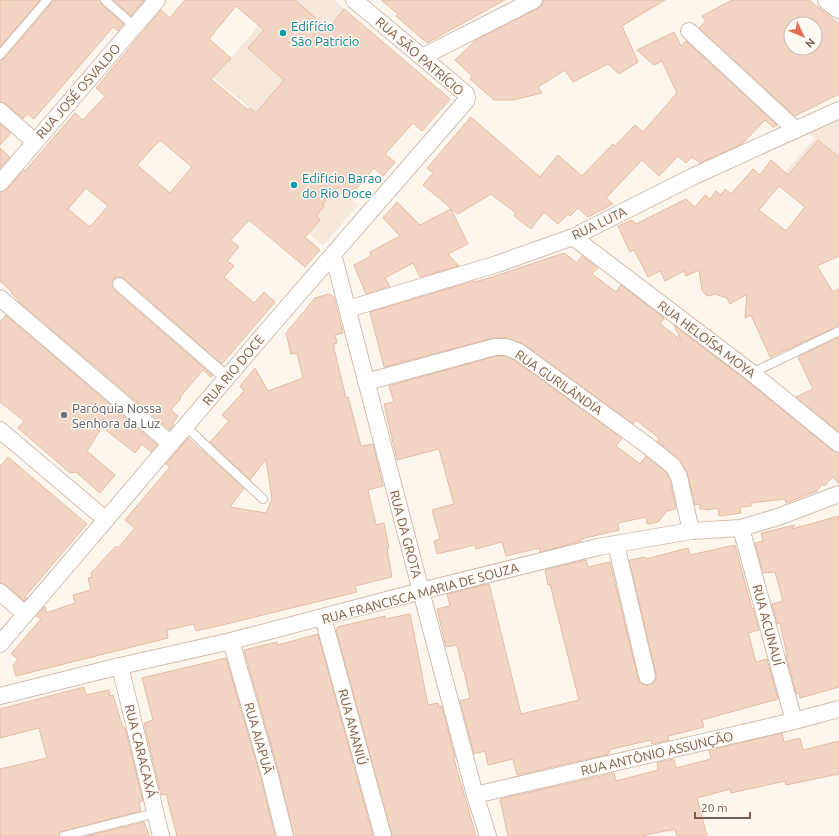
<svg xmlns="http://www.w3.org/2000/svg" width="839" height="836" font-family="Ubuntu,sans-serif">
<rect width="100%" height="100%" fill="#fdf6ec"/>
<!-- residential -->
<path fill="#f5e8da" d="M281,0H334L344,9L256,113L213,78Z
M255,114L358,205L323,246L308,233Z
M839,118V218L785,172L815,138L809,133Z"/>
<!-- building -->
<path fill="#f3d5c3" stroke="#e6bba3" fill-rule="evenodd" d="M0,0H40L0,47Z
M52,0H100L101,4L124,24L118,31L113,27L34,119L27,114L23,119L6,104L0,102V60L4,59L51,4Z
M113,0H144L131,16Z
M185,0H295L328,29L344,9L450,99L422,131L413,123L385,154L395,162L383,176L374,168L349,197L338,187L323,204L324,206L316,216L320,220L305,237L320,250L305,267L249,220L231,240L239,247L227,261L234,266L224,277L254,303L264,292L275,302L222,364L124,278L117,277L113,279L112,286L114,290L212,375L211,377L203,370L180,397L181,398L171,410L178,416L173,423L174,424L170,430L18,301L19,300L11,293L12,292L0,281V192L7,189L24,170L25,171L75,113L83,120L105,96L96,88L161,10L170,18ZM236,6L264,30L248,48L284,80L256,113L250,108L248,110L211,79L231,58L209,39ZM160,140L192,167L170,193L137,165ZM86,188L108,206L90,227L68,209Z
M381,0H505L427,43L396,16L398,14Z
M543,0H665L622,26L638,62L619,74L608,64L573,82L565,70L538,87L542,93L513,100H494L470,79L472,76L455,60L476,40L538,8L542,5Z
M732,0H809L839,24V94L795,116L699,28L706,21L702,16ZM791,24H815V48H791Z
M674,32L681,46L686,41L777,125L773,127L765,120L742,144L700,163L692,157L686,163L678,156L659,176L642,160L606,198L613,204L588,217L578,208L570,216L568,214L558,224L544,212L531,229L514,216L516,213L491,194L458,214L423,185L433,173L427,168L471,117L540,177L558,155L582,176L613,144L615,146L635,125L643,132L677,93L662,61L654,65L637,50Z
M0,124L11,133L0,145Z
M818,140L839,157V256L817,266L833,292L839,289V326L770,357L751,315L745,318L747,294L730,304L727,298L715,294L710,296L706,295L702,290L699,270L686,276L684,271L665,281L660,271L648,277L634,250L630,252L618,226L632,220L636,224L686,199L695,207L705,195L710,199L716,191L721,195L725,189L731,194L753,169L760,175L771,160L788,175ZM779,186L805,207L786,231L759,210Z
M0,148L10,157L0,168Z
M397,202L420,225L451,209L468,244L448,254L459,266L420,277L413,263L385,278L390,286L366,294L354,265L371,256L370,252L400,236L383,218Z
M564,253L577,263L582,256L598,268L592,274L616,292L621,285L664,318L660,324L681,340L674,325L746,380L833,451L839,453V483L832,477L825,486L822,484L817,491L786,503L785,499L751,503V506L740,507L741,513L719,516L718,508L706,510L705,509H700V504L695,505L687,472L679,459L657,441L659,438L636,420L633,424L522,343L506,338H493L384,367L370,312L474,281L475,282L492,277Z
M329,294L334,297L343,333L335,335L337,343L333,344L346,398L348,397L361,446L373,444L383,486L368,490L376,525L384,523L389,548L387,549L392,577L355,586L357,592L218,626L196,631L194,624L167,630L168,638L16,676L13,665L18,659L11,654L41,619L36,616L45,606L46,613L75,603L73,595L91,590L88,578L92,577L91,573L116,546L118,548L135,528L125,520L170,467L166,464L188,438L244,488L230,507L266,513L272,499L266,459L250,480L210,442L229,421L222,415L244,391L240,386L255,368L268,391L303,378L297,353L291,354L286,333L315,298Z
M6,315L157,445L151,452L142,444L135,453L102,427L87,451L115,475L100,493L76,472L70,473L18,428L24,421L0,402V322Z
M839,337V432L796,397L813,389L798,357Z
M496,356H504L514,360L622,438L616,446L640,464L646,456L666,472L670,480L676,509L667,511L658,522L647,524L646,517L618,523L619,530L581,539V541L540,552V548L506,556L502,542L476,549L475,545L437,554L434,541L440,539L432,510L454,504L439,449L397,460L384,404L394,402L389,386Z
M8,457L87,524L24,598H27L24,601L6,585L0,583V466Z
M839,516V687L800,698L799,693L796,694L786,655H787L780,623L777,624L772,604L783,601L775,572L763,573L755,543L763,541L761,533L795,525L792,529Z
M735,545L752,609L753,608L759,630L748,633L756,662L767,659L778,699L702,720L704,727L668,736L669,740L652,744L651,740L616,748L609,750V754L517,775L513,759L488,765L485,751L474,754L460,701L470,698L464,671H463L457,645L446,647L437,609L450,606L447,594L489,584L521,714L579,700L550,584L548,585L545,570L586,560L588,567L610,562L638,678L640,683L645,685H649L654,683L656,678V674L629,560L645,557L646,559L688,548L690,555Z
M410,614L428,705L438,703L439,707L442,706L455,758L454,759L476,836H392L336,630L338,629L337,627L385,616V619Z
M318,634L373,836H294L279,773L244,650L277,642L278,645Z
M226,658L261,778L275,836H177L166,794L161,795L144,723L153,720L142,678Z
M84,687L86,695L109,690L110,696L113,695L123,728H125L143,801L139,802L141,811L63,831L60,832L59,836H0V769L47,758L39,728L0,738V709Z
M782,733L784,742L800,738L803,750L839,741V774L786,785L785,781L731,793L730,789L697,798L707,836H677L675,829L641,836H508L500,799L614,773L616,781L658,770L657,763L674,759L676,768L711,759L709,750Z
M144,822L149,836H87Z"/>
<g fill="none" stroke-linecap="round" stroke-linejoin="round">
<defs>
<path id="service" d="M105,0L134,26
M0,55L47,0
M752,373L839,331
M186,427L263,499
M64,836L156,813"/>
<path id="pedestrian" d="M119,284L227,378"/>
<path id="minor" d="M689,31L796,130
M422,57L534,0
M0,111L35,142
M0,183L157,0
M573,237L752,373L839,444
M333,254L421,591L475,795L488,836
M0,298L171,444
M348,309L497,264L573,237L694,176L839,110
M366,382L495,347H506L519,352L648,446L673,466L679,477L691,531
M0,430L106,520
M741,528L794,721
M616,544L647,676
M0,592L25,614
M323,618L383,836
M231,641L270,776L285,836
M0,644L270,327L466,101L467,97L466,94L354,0
M120,666L161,836
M0,696L120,666L231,641L421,591L598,547L691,531L741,528L778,517L839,494
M475,795L794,721L839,709"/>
<path id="tertiary" d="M828,0L839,8"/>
</defs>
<!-- service casing -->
<use href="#service" stroke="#d1beb0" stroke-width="10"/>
<!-- pedestrian casing -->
<use href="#pedestrian" stroke="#d1beb0" stroke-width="14"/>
<!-- minor casing -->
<use href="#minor" stroke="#d1beb0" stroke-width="18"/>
<!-- tertiary casing -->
<use href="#tertiary" stroke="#d1beb0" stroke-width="22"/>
<!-- service -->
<use href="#service" stroke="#fff" stroke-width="8"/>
<!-- pedestrian -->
<use href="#pedestrian" stroke="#fff" stroke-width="12"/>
<!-- minor -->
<use href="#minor" stroke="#fff" stroke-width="16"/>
<!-- tertiary -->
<use href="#tertiary" stroke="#fff" stroke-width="20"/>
</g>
<!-- markers -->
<g fill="#0f9aa8" stroke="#fffaf3" stroke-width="1.5">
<circle cx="283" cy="33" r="4"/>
<circle cx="294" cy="185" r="4"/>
</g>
<circle fill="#6b7280" stroke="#fffaf3" stroke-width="1.5" cx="64" cy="415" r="4"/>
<g text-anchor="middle" stroke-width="3" stroke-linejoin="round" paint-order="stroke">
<!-- culture labels -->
<g font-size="13" fill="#0d838f" stroke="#fffaf3" text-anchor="start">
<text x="291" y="31">Edifício<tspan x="291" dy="15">São Patricio</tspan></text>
<text x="302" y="183">Edificio Barao<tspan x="302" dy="15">do Rio Doce</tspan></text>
</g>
<!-- street labels -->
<g font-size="13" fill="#7a5c4d" stroke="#fffaf3">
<text transform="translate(420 56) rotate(41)" y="5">RUA SÃO PATRÍCIO</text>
<text transform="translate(78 91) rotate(-49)" y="5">RUA JOSÉ OSVALDO</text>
<text transform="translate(599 223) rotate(-26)" y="5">RUA LUTA</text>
<text transform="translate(707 339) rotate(37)" y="5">RUA HELOÍSA MOYA</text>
<text transform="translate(233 370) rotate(-50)" y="5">RUA RIO DOCE</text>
<text transform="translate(559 382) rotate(35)" y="5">RUA GURILÂNDIA</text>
<text transform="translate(406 534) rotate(75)" y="5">RUA DA GROTA</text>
<text transform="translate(420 593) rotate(-15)" y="5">RUA FRANCISCA MARIA DE SOUZA</text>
<text transform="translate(768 625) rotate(75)" y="5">RUA ACUNAUÍ</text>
<text transform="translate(353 727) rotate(75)" y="5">RUA AMANIÚ</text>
<text transform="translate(259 738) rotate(74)" y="5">RUA AIAPUÃ</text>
<text transform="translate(141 751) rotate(76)" y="5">RUA CARACAXÁ</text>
<text transform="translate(657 753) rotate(-13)" y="5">RUA ANTÔNIO ASSUNÇÃO</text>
</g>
<!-- worship labels -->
<g font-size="13" fill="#5b616d" stroke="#fffaf3" text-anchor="start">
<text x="72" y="413">Paróquia Nossa<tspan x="72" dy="15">Senhora da Luz</tspan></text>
</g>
</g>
<!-- north arrow -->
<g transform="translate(803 36) rotate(134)"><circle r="19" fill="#fffaf3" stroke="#cabbb1"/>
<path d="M0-3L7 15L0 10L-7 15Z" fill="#e76f51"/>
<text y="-6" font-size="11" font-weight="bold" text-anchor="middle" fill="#7a5c4d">N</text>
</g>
<!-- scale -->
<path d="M695 812v6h55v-6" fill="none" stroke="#7a5c4d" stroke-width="2"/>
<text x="701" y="812" font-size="12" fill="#7a5c4d" stroke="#fffaf3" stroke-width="3" paint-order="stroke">20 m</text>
</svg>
